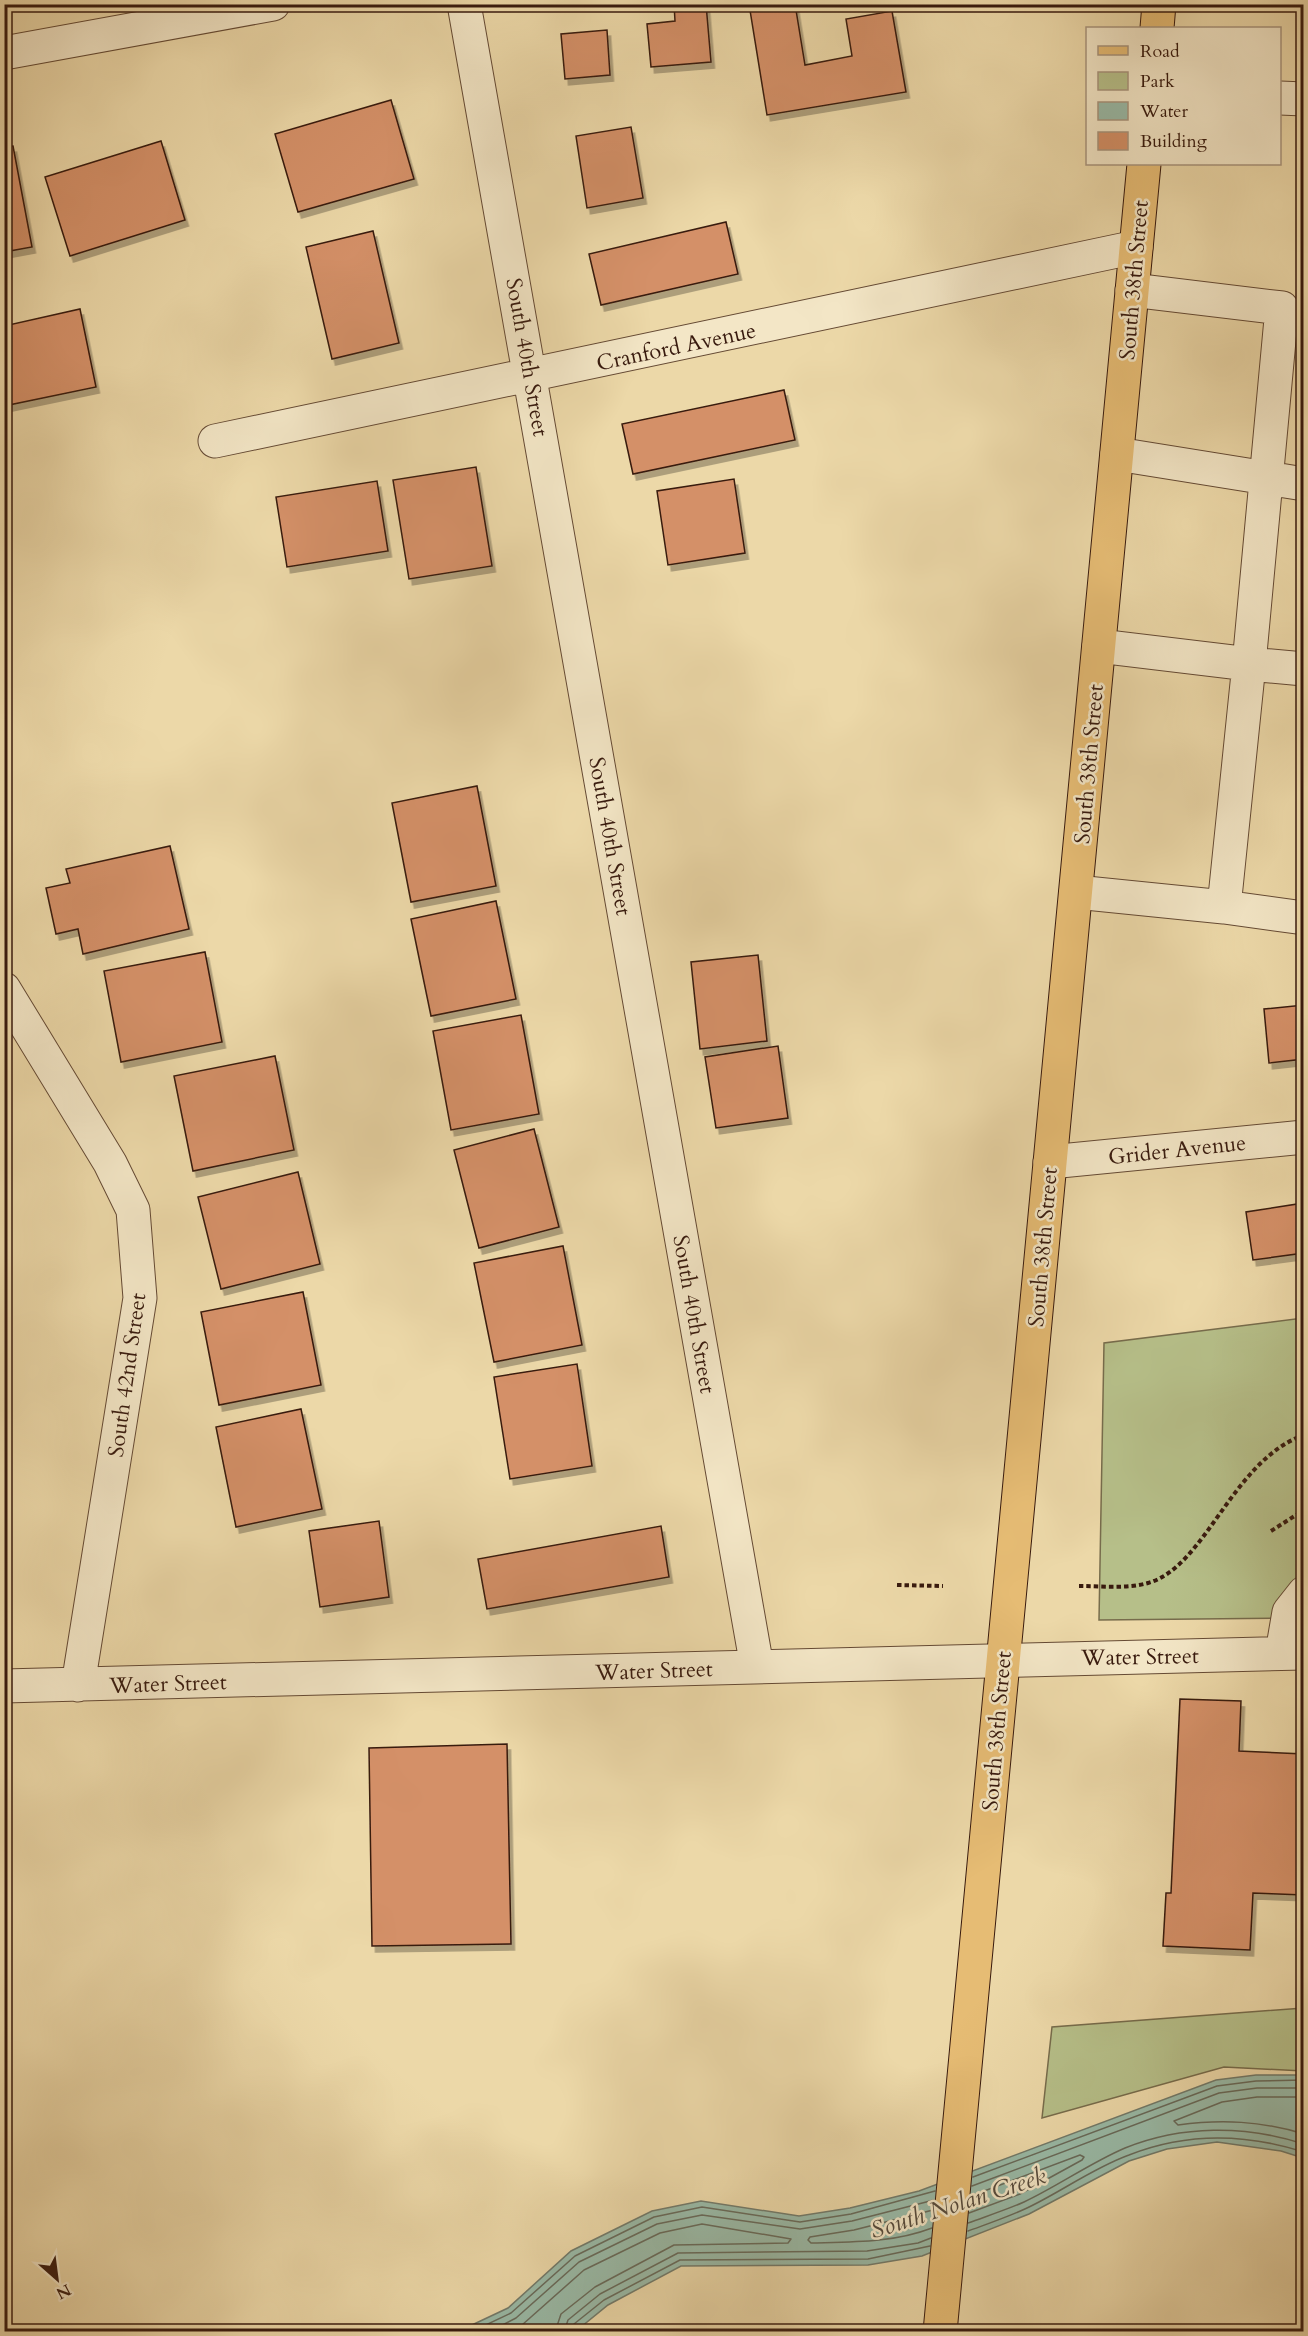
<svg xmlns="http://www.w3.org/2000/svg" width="1308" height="2336" font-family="Cardo,serif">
<defs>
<filter id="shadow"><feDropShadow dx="3.5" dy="6" stdDeviation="0" flood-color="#0004"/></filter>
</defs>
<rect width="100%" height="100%" fill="#ecd8a8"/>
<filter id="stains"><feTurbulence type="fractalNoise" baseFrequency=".00333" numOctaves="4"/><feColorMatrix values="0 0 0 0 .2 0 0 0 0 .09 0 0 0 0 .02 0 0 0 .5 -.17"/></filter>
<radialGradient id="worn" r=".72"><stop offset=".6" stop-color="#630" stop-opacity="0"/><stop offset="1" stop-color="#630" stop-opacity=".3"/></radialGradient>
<!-- green -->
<path fill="#b6bf89" stroke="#776c4c" stroke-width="1.5" d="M1303,1318V1618L1099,1620L1104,1343Z
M1303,2008V2071L1224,2067L1042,2118L1052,2027Z"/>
<!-- water -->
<path fill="#99baa7" stroke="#727a6a" stroke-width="1.5" d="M1256,2075H1303V2158L1281,2151L1217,2142L1167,2149L1129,2161L1029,2214L922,2256L868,2265L681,2266L608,2305L576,2331L457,2332L508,2308L571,2251L652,2211L701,2201L799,2216L850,2208L919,2191L1216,2080Z"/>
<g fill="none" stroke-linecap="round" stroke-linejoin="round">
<!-- shore -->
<path stroke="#686a5a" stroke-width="1.5" d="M1304,2097H1257L1222,2102L1174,2121L1178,2125C1222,2119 1261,2121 1304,2134
M973,2177L1217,2086L1256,2081L1304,2080
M972,2186L1219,2093L1257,2088H1304
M969,2213L1020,2194L1082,2160L1084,2157L1080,2155L971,2196
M968,2223C987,2216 1006,2210 1024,2202C1058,2186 1090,2163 1125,2148C1182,2125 1245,2125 1304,2144
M932,2228C893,2243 852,2242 811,2243L808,2240L810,2237L854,2230L933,2210
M968,2231C987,2224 1008,2217 1027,2208C1061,2192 1093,2168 1129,2155C1187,2132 1244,2133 1304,2152
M471,2332L511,2313L575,2256L654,2217L702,2207L800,2222L851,2214L935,2191
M489,2332L516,2318L579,2262L657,2224L702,2215L800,2229L852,2221L934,2200
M510,2332L522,2325L584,2270L660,2233L702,2224L791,2239L788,2243L674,2245L595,2287L561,2314L555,2332
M564,2332L568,2320L600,2294L678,2253L867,2251L918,2243L931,2238
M572,2332L574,2324L604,2300L680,2260L868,2259L930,2246"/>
</g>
<!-- building -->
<path fill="#d49067" stroke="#381a0e" stroke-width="1.5" filter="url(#shadow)" d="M674,4H706L711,62L651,67L647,24L675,21Z
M749,4H795L805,65L852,56L846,19L892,11L906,92L767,115Z
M607,30L610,75L565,79L561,34Z
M391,100L414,179L298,212L275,134Z
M631,127L643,198L587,208L576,136Z
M161,141L185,220L70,256L45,177Z
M13,146L32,247L4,252V147Z
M726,222L738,274L601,305L589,254Z
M373,231L399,343L332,359L306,247Z
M80,309L96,387L4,406V326Z
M784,390L795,440L633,474L622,424Z
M476,467L492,566L409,579L393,480Z
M734,479L745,553L668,565L657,491Z
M377,481L388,551L287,567L276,497Z
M477,786L496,886L411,902L392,803Z
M170,846L189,929L83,954L78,929L56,934L46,888L70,883L66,869Z
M496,901L516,999L431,1016L411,919Z
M205,952L222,1042L121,1062L104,971Z
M758,955L767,1041L700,1049L691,962Z
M1304,1005V1059L1269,1063L1264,1009Z
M521,1015L539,1114L451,1130L433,1031Z
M778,1046L788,1118L716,1128L705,1057Z
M275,1056L294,1150L193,1171L174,1076Z
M534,1129L559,1227L479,1248L454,1150Z
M298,1172L320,1264L221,1289L198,1197Z
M1304,1203V1253L1253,1260L1246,1212Z
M563,1246L582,1345L494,1362L474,1263Z
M303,1292L321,1385L219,1405L201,1312Z
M577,1364L592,1466L510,1479L494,1377Z
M301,1409L322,1509L236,1527L216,1427Z
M379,1521L389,1597L320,1607L309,1531Z
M661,1526L669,1577L487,1609L478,1559Z
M1180,1699L1241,1701L1239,1751L1304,1754V1895L1253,1893L1250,1950L1163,1946L1166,1893H1171Z
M507,1744L511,1944L372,1946L369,1748Z"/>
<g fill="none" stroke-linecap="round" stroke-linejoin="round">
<defs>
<path id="minor" d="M464,4L757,1667
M4,53L273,4
M1280,98L1304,99
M1132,290L1282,308L1249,664L1304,669
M215,441L1136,247
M1117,454L1304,484
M1076,892L1224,907L1249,664L1099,646
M1224,907L1304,918
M4,989L110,1163L133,1210L140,1298L78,1685
M1050,1162L1304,1137
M1282,1653L1289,1612L1304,1593
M4,1686L1304,1653"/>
<path id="major" d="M1157,28L1159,4
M940,2332L1144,164"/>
</defs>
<!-- minor casing -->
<use href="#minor" stroke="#654a34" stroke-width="35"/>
<!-- major casing -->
<use href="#major" stroke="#381a0e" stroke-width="35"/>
<!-- path -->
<path stroke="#381a0e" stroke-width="4" stroke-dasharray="4.5 3" stroke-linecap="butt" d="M1271,1531L1304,1510
M897,1585L943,1586
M1079,1586C1101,1586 1126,1589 1148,1583C1206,1567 1232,1460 1304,1435"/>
<!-- minor -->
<use href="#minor" stroke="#f3e6c6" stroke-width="33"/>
<!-- major -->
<use href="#major" stroke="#e6bc74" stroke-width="33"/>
</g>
<g text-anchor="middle" stroke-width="5" stroke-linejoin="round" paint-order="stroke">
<!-- street labels -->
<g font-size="22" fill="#381a0e" stroke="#f3e6c6">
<text transform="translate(1133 280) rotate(-85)" y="8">South 38th Street</text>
<text transform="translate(676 346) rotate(-12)" y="8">Cranford Avenue</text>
<text transform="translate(528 357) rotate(80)" y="8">South 40th Street</text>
<text transform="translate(1088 764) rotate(-85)" y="8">South 38th Street</text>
<text transform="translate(611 836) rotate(80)" y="8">South 40th Street</text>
<text transform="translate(1177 1149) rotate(-6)" y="8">Grider Avenue</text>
<text transform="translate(1042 1247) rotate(-85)" y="8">South 38th Street</text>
<text transform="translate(695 1314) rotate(80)" y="8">South 40th Street</text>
<text transform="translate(126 1375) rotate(-82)" y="8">South 42nd Street</text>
<text transform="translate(1140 1656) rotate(-1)" y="8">Water Street</text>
<text transform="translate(654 1670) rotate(-2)" y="8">Water Street</text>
<text transform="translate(168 1683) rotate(-2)" y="8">Water Street</text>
<text transform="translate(996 1731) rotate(-85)" y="8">South 38th Street</text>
</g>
<!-- water labels -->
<g font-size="24" font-style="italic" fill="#554a3c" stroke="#f3e6c6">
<text transform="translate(958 2203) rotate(-18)" y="8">South Nolan Creek</text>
</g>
</g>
<!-- margin -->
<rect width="1308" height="2336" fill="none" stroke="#ecd8a8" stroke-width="24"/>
<rect x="6" y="6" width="1296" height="2324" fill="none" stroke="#381a0e" stroke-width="3"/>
<rect x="12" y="12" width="1284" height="2312" fill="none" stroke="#381a0e" stroke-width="1.5"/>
<!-- legend -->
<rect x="1086" y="27" width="195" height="138" fill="#f3e6c6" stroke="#a8947c" stroke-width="1.5"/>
<rect x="1098" y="46" width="30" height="9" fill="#e6bc74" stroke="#a8947c" stroke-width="1.5"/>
<text x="1140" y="57" font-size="18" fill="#381a0e">Road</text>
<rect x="1098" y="72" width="30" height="18" fill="#b6bf89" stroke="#a8947c" stroke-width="1.5"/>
<text x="1140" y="87" font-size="18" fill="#381a0e">Park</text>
<rect x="1098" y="102" width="30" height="18" fill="#99baa7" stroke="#a8947c" stroke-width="1.5"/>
<text x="1140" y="117" font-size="18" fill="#381a0e">Water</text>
<rect x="1098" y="132" width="30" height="18" fill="#d49067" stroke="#a8947c" stroke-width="1.5"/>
<text x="1140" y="147" font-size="18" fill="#381a0e">Building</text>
<!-- north arrow -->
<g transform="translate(57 2279) rotate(152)" stroke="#f3e6c6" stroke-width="4.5" paint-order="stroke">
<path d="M0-4.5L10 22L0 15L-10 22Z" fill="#381a0e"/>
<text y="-9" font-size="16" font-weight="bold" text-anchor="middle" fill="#381a0e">N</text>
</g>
<rect width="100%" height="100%" filter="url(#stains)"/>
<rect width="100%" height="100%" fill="url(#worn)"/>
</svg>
